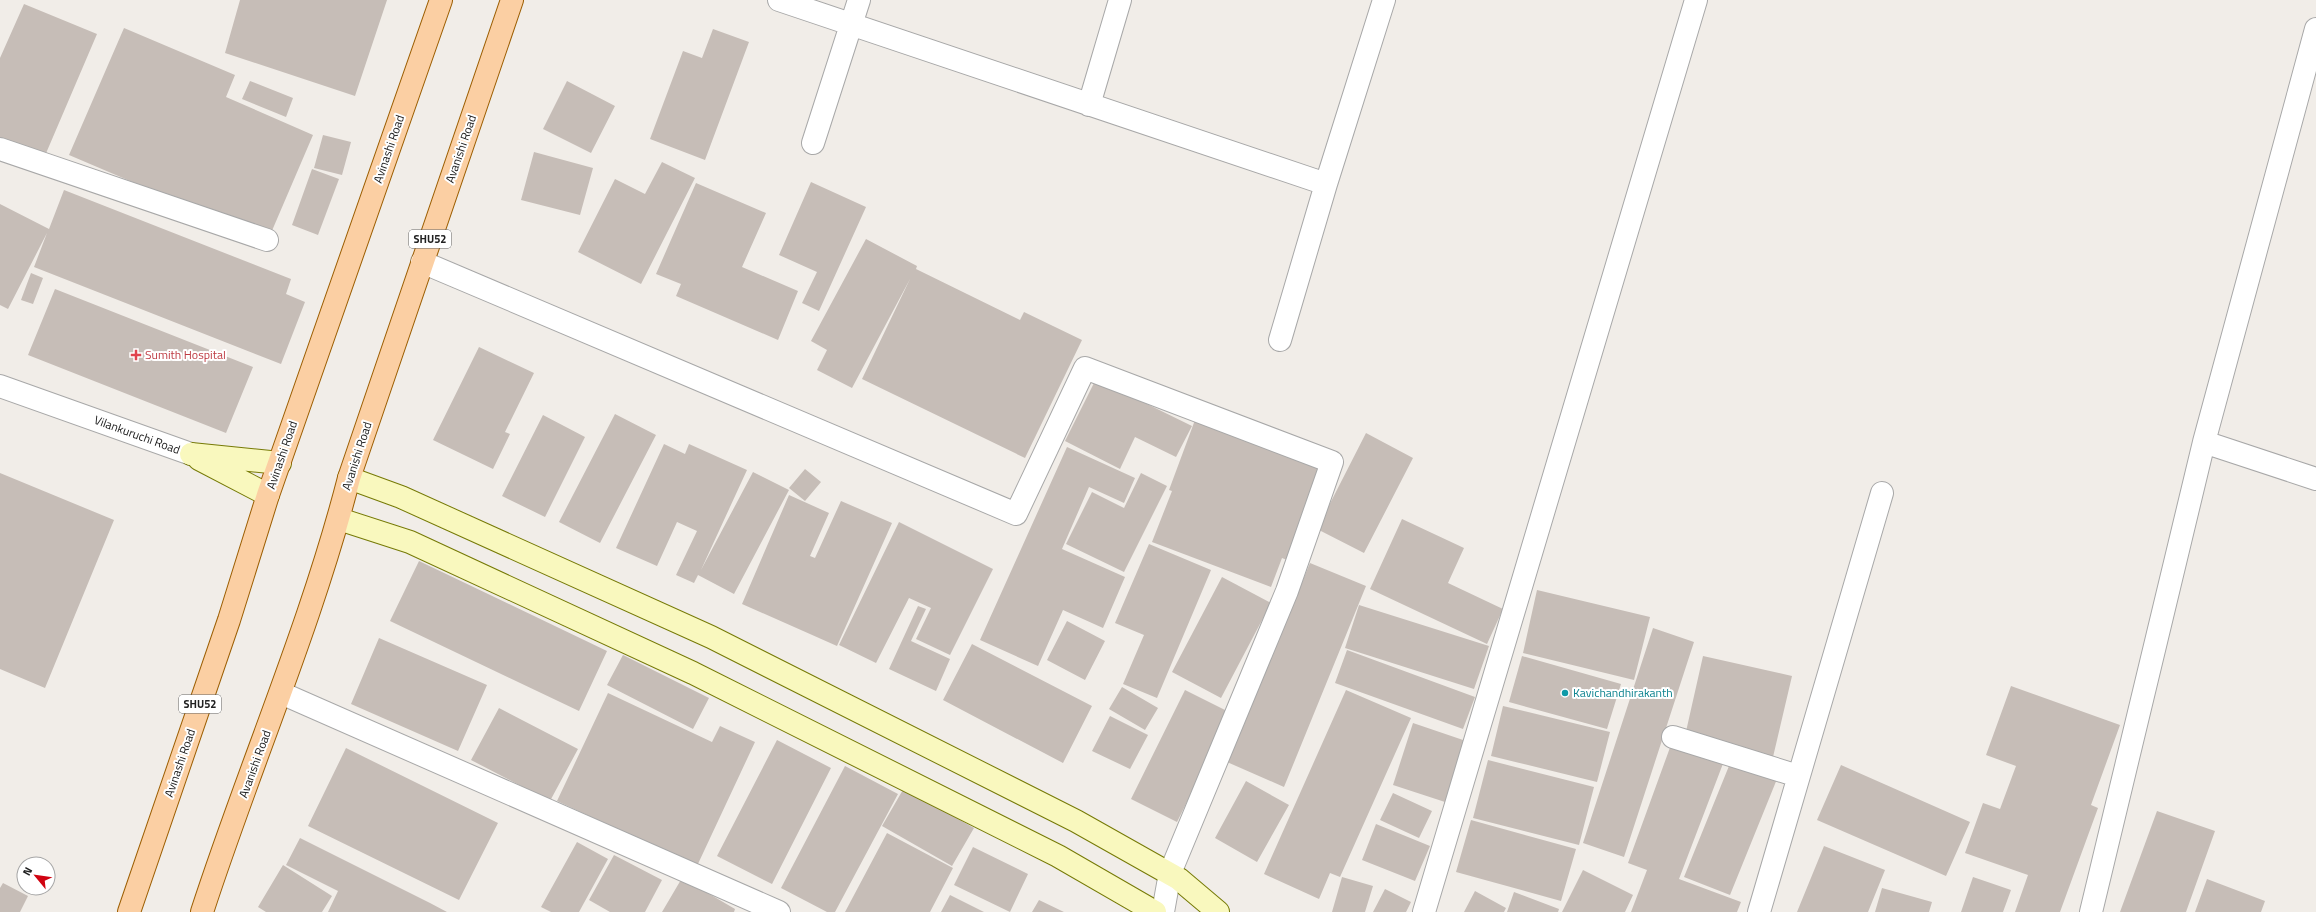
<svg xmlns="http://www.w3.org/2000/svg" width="2316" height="912" font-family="'Titillium Web',sans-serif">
<rect width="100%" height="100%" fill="#f1ede8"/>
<!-- building -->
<path fill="#c6bdb7" d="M240,0H387L355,96L225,53Z
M24,4L97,34L44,158L0,140V58Z
M124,28L235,75L226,97L313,135L268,240L69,155Z
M713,29L749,42L705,160L650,139L683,51L702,58Z
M250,81L293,98L286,117L242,99Z
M567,81L615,106L591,153L543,129Z
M323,135L351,142L342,175L314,168Z
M534,152L593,168L580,215L521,200Z
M662,162L695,178L641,284L578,252L615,179L645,194Z
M312,169L339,179L318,235L292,225Z
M811,182L866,207L819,311L802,303L817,272L779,255Z
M696,183L766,213L742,267L798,291L778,340L676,296L681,284L656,274Z
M64,190L291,279L286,294L305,302L281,364L34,267L47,233L8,309L0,305V204L49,229Z
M866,239L917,266L916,269L1020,320L1024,312L1082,340L1025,458L862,379L910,279L852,388L817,370L827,350L811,341Z
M31,273L43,278L33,304L21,300Z
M55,289L253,367L226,433L28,355Z
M479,347L534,373L505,432L510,434L493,469L433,440Z
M1096,379L1192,426L1176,457L1135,437L1120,469L1065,441Z
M615,414L656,435L600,543L559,522Z
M543,415L585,437L545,517L502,496Z
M1195,420L1322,468L1287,560L1282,558L1271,587L1152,542L1172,491L1169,490Z
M1366,433L1413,458L1364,553L1317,529Z
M664,444L685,454L689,444L747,470L701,570L753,472L789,490L734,594L698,575L694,583L676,575L697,531L677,522L657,566L616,548Z
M1067,447L1135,478L1124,503L1089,487L1062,549L1125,577L1103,628L1063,610L1038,666L980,640Z
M805,469L821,482L805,501L789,488Z
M0,473L114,520L45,688L0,669Z
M1141,473L1167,486L1124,572L1066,544L1092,492L1124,508Z
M789,495L829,513L810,556L815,558L841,501L892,523L837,646L742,604Z
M1402,519L1464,548L1448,583L1503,609L1487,644L1370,589Z
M899,522L993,569L950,655L916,639L931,608L909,598L876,663L839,645Z
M1149,544L1211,570L1157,698L1123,684L1144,635L1115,623Z
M419,561L607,651L579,711L390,621Z
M1310,563L1366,586L1284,787L1227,762Z
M1222,577L1271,603L1221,698L1172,672Z
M1537,590L1650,617L1634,680L1523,653Z
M1359,605L1489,646L1474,689L1345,648Z
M918,606L926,609L911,641L950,659L936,691L889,669Z
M1067,621L1105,641L1085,680L1047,660Z
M1653,628L1694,642L1624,857L1583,843Z
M379,638L487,685L458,751L351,704Z
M972,644L1092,706L1063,763L943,700Z
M1347,650L1475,697L1463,729L1335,683Z
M623,655L709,698L693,729L607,685Z
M1522,656L1621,684L1607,729L1509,702Z
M1703,656L1792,676L1773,757L1685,736Z
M2011,686L2120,725L2091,805L2098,808L2060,912H2015L2028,875L1965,853L1983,803L2000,809L2016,766L1986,755Z
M1122,687L1158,708L1145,730L1109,709Z
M1185,690L1231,713L1177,822L1131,799Z
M1346,690L1411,718L1340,877L1330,873L1319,899L1264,874Z
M608,693L712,742L720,726L755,742L697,866L557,801Z
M1503,706L1610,732L1597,782L1491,756Z
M499,708L578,749L550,801L471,760Z
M1110,716L1148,735L1130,769L1092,751Z
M1413,723L1466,741L1445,802L1393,785Z
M777,740L831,768L772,884L717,856Z
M1672,742L1724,761L1679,879L1741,902L1737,912H1631L1647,870L1628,863Z
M346,748L498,823L459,900L308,826Z
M1488,760L1594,787L1579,845L1473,818Z
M1731,761L1777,779L1730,895L1684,877Z
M1841,765L1970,822L1946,876L1817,820Z
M845,766L898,794L835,912H827L781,888Z
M1246,781L1289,805L1257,862L1215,838Z
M904,788L974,828L952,866L882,826Z
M1393,793L1432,811L1419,838L1380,820Z
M2157,811L2215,831L2186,912H2120Z
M1471,820L1576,849L1561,901L1456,872Z
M1376,824L1430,846L1415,881L1362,860Z
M887,833L953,868L930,912H845Z
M300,838L430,903L447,912H328L338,891L286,865Z
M577,842L608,859L579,912H551L541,907Z
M1824,846L1885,870L1868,912H1797Z
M973,847L1028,874L1010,912L954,885Z
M614,855L662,880L645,912H610L589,900Z
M283,865L332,896L322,912H266L258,907Z
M1583,870L1633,895L1625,912H1562Z
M1342,877L1373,886L1365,912H1332Z
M1973,877L2011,890L2003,912H1961Z
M682,878L735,909L734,912H662Z
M2207,879L2265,901L2261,912H2195Z
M3,883L28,896L20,912H0V888Z
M1882,888L1932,902L1929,912H1875Z
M1385,889L1411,902L1406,912H1373Z
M1475,891L1506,908L1504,912H1464Z
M1514,892L1559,909L1558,912H1507Z
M950,895L984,912H941Z
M1039,900L1064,912H1032Z"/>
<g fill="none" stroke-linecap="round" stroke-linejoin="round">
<defs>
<path id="street" d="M779,0L1326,184
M1089,105L1120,0
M813,143L859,0
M0,149L267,240
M422,262L1016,514L1085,368L1332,462L1287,591L1170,873L1163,912
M1280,340L1326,184L1384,0
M0,386L191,454
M2204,442L2316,479
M281,693L779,912
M1673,737L1798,776
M1424,912L1696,0
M1759,912L1882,493
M2091,912L2204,442L2316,29"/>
<path id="secondary" d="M191,454L280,463
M199,459L268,495
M349,478L401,497L711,637L1076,821L1179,879L1218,912
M339,519L410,542L693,673L1058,856L1155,912"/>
<path id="primary" d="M129,912L229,620L268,495L441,0
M202,912C249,767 311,626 349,478L512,0"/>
</defs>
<!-- street casing -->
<use href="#street" stroke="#a8a8a8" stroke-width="24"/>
<!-- secondary casing -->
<use href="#secondary" stroke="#767a06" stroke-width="24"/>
<!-- primary casing -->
<use href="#primary" stroke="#9c5e02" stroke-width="24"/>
<!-- street -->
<use href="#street" stroke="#fff" stroke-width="22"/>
<!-- secondary -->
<use href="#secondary" stroke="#f9f8be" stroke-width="22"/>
<!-- primary -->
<use href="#primary" stroke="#fbcfa3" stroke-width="22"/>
</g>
<!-- markers -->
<path fill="#e0444e" stroke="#fff" stroke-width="1.5" d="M134 349h4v4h4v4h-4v4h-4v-4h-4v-4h4z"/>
<circle fill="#0f9aa8" stroke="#fff" stroke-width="1.5" cx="1565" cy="693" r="4"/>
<g text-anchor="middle" stroke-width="4" stroke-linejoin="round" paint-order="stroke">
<!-- shield labels -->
<g fill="#fff" stroke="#646464" stroke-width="1">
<rect x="409" y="230" width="42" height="18" rx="3"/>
<rect x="179" y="695" width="42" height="18" rx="3"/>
</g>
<g font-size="11" font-weight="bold" fill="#212121">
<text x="430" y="243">SHU52</text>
<text x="200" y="708">SHU52</text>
</g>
<!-- street labels -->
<g font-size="12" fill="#212121" stroke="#fff">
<text transform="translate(389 149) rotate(-71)" y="4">Avinashi Road</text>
<text transform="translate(461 149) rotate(-71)" y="4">Avanishi Road</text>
<text transform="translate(137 435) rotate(20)" y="4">Vilankuruchi Road</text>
<text transform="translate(282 455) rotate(-71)" y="4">Avinashi Road</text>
<text transform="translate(357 456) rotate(-72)" y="4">Avanishi Road</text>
<text transform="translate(180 763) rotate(-71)" y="4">Avinashi Road</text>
<text transform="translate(255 764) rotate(-70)" y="4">Avanishi Road</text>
</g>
<!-- health labels -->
<g font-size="12" fill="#be3a42" stroke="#fff" text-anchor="start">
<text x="145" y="359">Sumith Hospital</text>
</g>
<!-- culture labels -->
<g font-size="12" fill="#0d838f" stroke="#fff" text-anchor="start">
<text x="1573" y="697">Kavichandhirakanth</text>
</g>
</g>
<!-- north arrow -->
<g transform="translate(36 876) rotate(299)"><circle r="19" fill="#ffffff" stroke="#a6a6a6"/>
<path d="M0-3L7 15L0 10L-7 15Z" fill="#d00311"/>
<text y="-6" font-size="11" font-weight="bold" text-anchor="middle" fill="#212121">N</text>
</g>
</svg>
